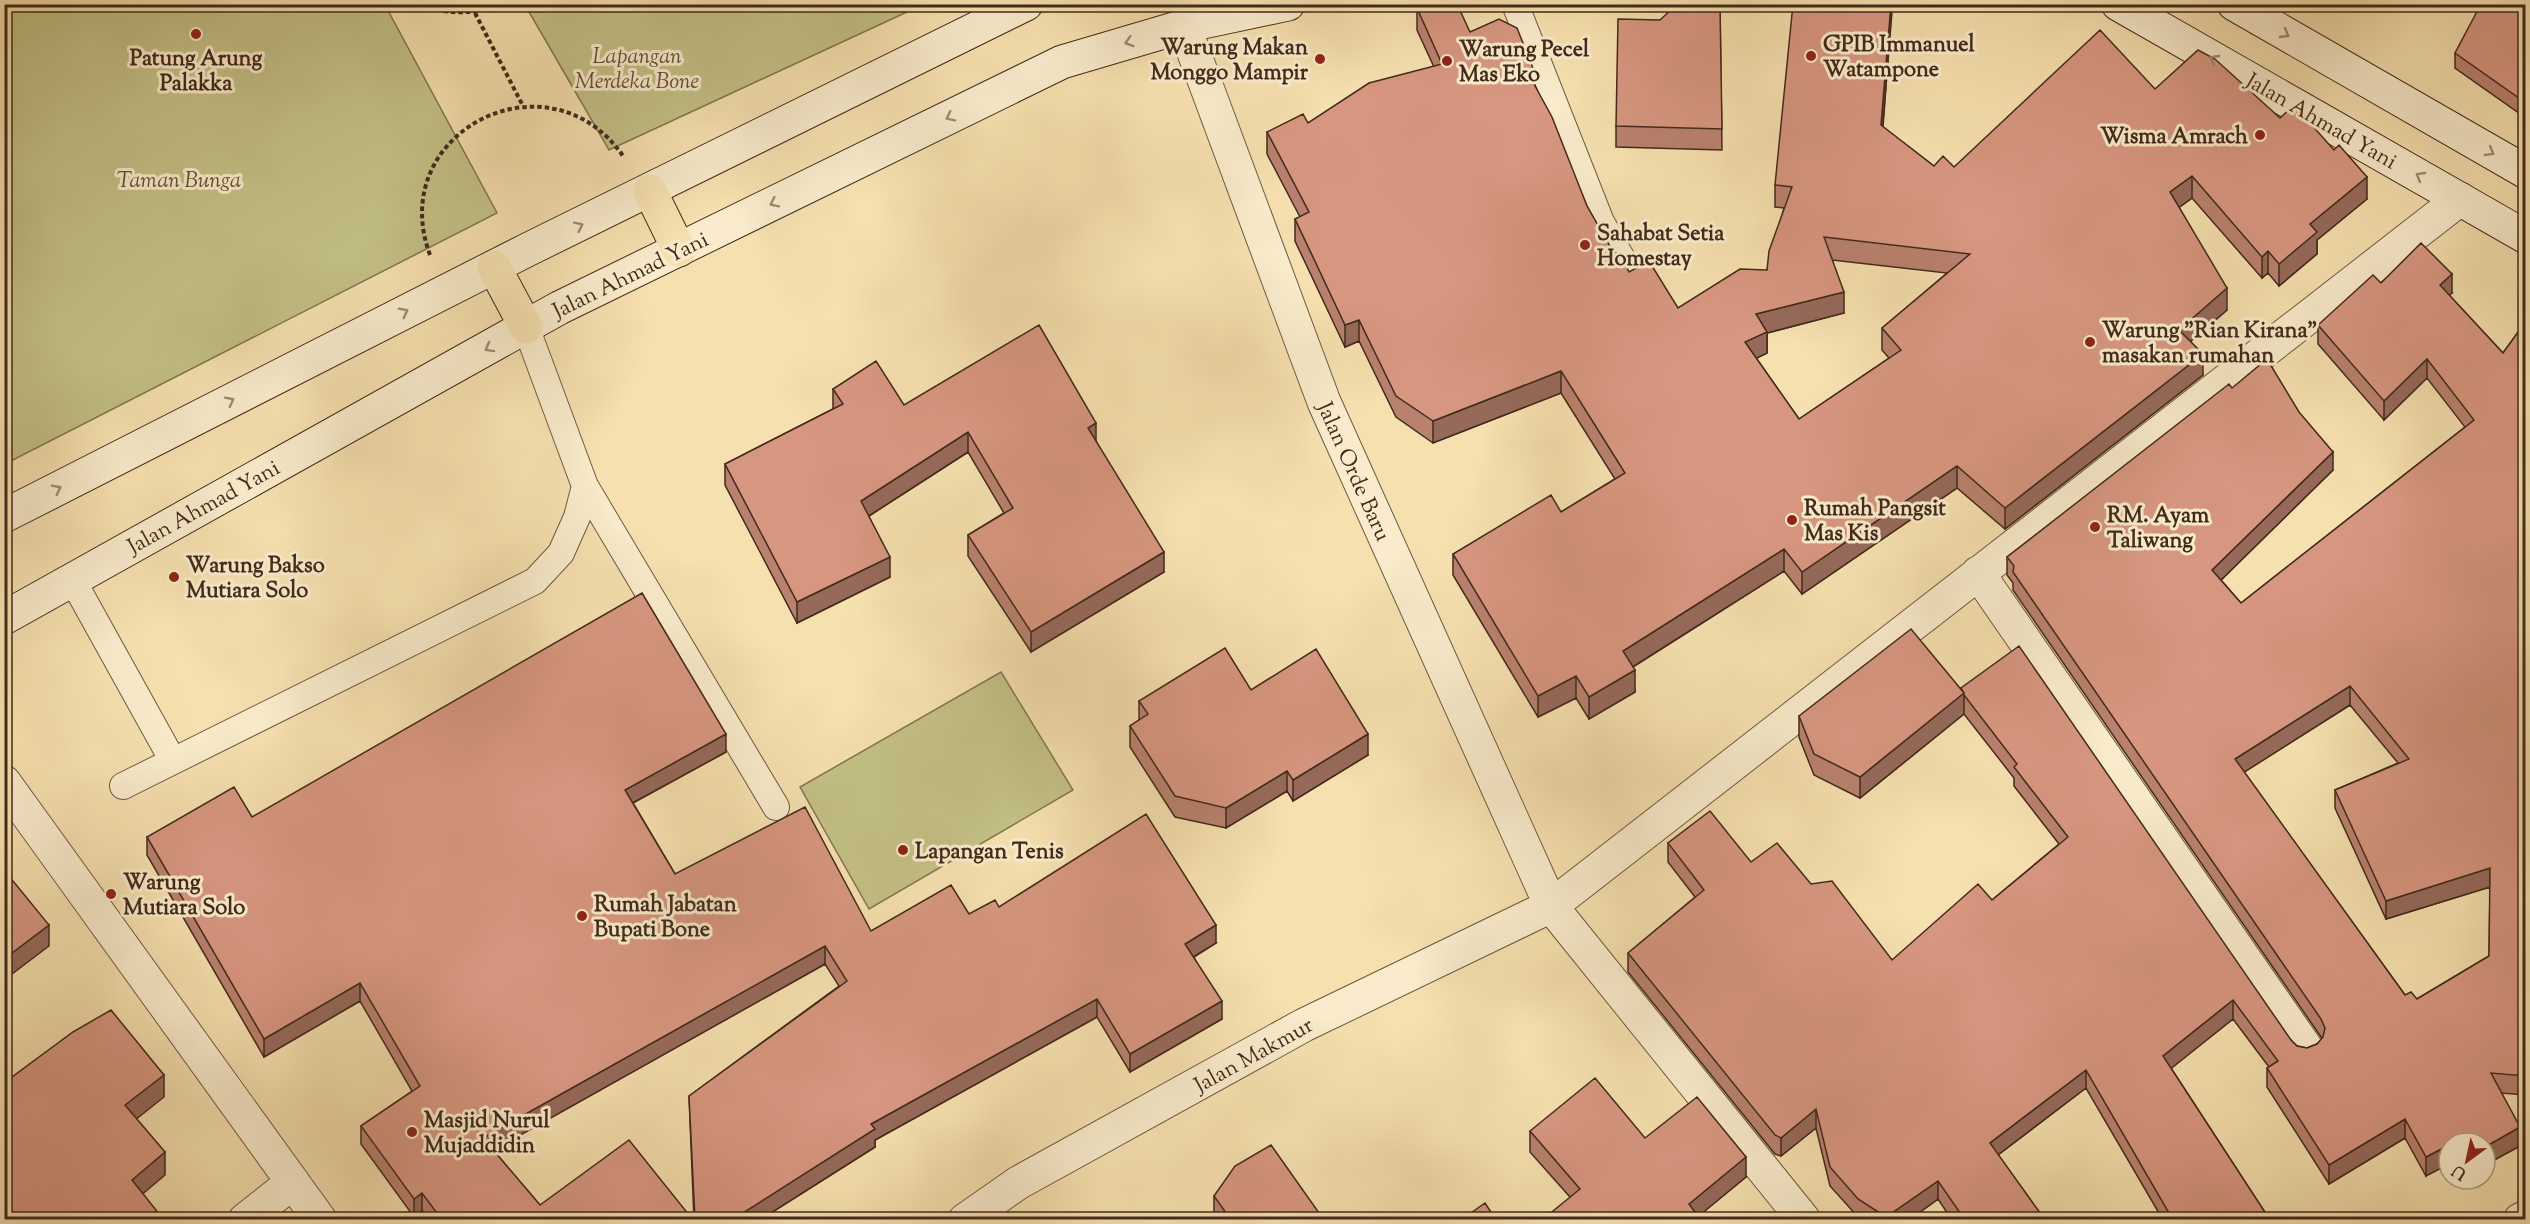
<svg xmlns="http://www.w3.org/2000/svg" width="2530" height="1224" font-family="'Sorts Mill Goudy',serif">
<rect width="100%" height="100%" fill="#f6e0af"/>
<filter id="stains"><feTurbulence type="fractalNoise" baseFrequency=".00333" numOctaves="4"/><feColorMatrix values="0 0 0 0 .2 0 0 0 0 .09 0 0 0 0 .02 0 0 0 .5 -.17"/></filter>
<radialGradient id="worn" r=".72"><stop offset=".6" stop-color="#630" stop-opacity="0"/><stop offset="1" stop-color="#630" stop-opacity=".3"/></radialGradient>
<!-- park -->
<path fill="#c3c086" stroke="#827550" stroke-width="1.5" d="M5,4L385,5L497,213L5,464Z
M525,5H922L609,150Z
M1001,672L1073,790L869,909L800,787Z"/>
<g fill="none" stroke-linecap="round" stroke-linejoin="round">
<defs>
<path id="lane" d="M1515,4L1601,222L1625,264
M585,486L776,807
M72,579L173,761
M123,786L535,581L561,553L577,517L585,486L526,327"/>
<path id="street" d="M1184,26L1324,402L1551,906L1804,1220
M1978,573L2306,1048
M4,782L320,1220
M245,1220L293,1182
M965,1220L1018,1183L1304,1025L1551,906L2460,199
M2520,1220L2526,1217"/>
<path id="secondary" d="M2118,4L2526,237
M2234,4L2526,172
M4,516L527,250L1026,4
M4,618L559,308L1062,62L1184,26L1288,4"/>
<path id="primary" d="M650,191L679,250
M494,267L526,327"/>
</defs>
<!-- lane casing -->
<use href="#lane" stroke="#6f583f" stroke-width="28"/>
<!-- street casing -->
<use href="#street" stroke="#6f583f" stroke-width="35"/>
<!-- secondary casing -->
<use href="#secondary" stroke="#422a1a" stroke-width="35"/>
<!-- primary casing -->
<use href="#primary" stroke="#422a1a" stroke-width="35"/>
<!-- path -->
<path stroke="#422a1a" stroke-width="4" stroke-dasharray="4.5 3" stroke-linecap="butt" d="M422,4C448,16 474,14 501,4
M475,13L523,106
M430,255C384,132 549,49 623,156"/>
<!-- lane -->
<use href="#lane" stroke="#f9ebcb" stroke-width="26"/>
<!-- street -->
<use href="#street" stroke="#f9ebcb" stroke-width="33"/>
<!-- secondary -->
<use href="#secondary" stroke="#f9ebcb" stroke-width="33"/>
<!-- primary -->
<use href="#primary" stroke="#f6e0af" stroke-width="33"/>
</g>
<!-- wall -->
<path fill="#b9816e" stroke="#422a1a" stroke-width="1.5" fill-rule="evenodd" d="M1892,4L1883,127L1934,166L1954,167L2155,89L2367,199L2317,240V254L2279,286L2268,273L2262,278L2192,198L2179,207L2227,310L2191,341L2203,375L2005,529L1957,488L1802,594L1784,571L1633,667L1635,692L1589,719L1576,698L1538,717L1453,575V554L1561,512L1615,479L1561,393L1433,443L1396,417L1359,341L1345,347L1295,241V219L1300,217L1267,154V132L1308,123L1434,67L1417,30V8L1470,32L1535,85L1587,206L1612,250L1629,272L1678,308L1767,270L1784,208L1775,207V185ZM1832,260L1947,273L1882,328V350L1889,358L1799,419L1756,358L1767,353V333L1844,313Z
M2325,4H2338L2333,10Z
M1720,6L1722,150L1616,147V126L1660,20Z
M2526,11V118L2455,68V53Z
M2381,283L2452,293L2449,295L2503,353L2526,321V1095L2501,1093L2520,1146L2485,1165V1143H2449L2426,1176L2405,1138L2329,1184L2267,1087V1068L2269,1067L2233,1019L2171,1068L2270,1220H2163L2086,1088L1998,1155L2045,1220H1952L1938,1199L1909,1220H1861L1858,1217L1830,1186L1816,1128L1781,1156L1775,1154L1628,972V953L1695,897L1668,862V843L1751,862L1811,884L1892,960L1992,900L2059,844L2014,786V778L1964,714L1860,798L1814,775L1799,737V716L1961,688L2291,1040L2297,1046L2307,1048L2317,1044L2322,1039L2321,1037L2013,590V583L2007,575V557L2232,388L2333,470L2221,580L2241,603L2465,427L2427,378L2384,420L2318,344V325ZM2350,705L2398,763L2335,790V808L2386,919L2490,887L2489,956L2417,999L2405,995L2244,772Z
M833,389L904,405L1096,441L1164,572L1031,652L968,556V535L1004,513L968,452L869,516L890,577L797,623L725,485V464L833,409Z
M1251,690L1368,755L1293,801L1287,791L1226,828L1175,817L1130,747V726L1139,720V701Z
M726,752L633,803L675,874L871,931L969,914L999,907L1216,943L1194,957L1222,1019L1130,1072L1097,1017L875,1140V1147L760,1220H694L689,1096L839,986L825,964L493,1150L540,1205L693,1220H429L422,1210L414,1217L361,1144V1126L412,1091L360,1001L264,1057L147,855V837L252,817Z
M1530,1131L1645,1138L1746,1177L1698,1216L1570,1197L1530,1152Z
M1214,1196L1324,1220H1216L1214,1217Z"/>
<!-- shaded-wall -->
<path fill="#96695a" stroke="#422a1a" stroke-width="1.5" d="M1891,4H1892V12L1881,147V125Z
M2333,4H2338L2333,10Z
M1535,73V95L1529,75Z
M2192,176V198L2170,214V192Z
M2367,177V199L2317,240V254L2279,286V264L2310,224Z
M2268,251V273L2262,278V257Z
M2452,274V293L2440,304V285Z
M2227,288V310L2179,351V330Z
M1844,292V313L1767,333V353L1745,364V342L1756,314Z
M1359,320V341L1345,347V325Z
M2203,354V375L2005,529V508Z
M2427,359V378L2384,420V401Z
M1561,371V393L1433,443V421Z
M1096,423V443L1088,428Z
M968,432V452L861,521V501Z
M2333,452V470L2212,589V570Z
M1957,466V488L1802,594V572Z
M1784,549V571L1623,673V651Z
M1164,552V572L1031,652V632Z
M890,557V577L797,623V602Z
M1635,670V692L1589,719V697Z
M1576,676V698L1538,717V696Z
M2350,686V705L2235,778V759Z
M1964,693V714L1860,798V777Z
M726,734V752L625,807V790Z
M1368,734V755L1293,801V780Z
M1287,771V791L1226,828V808Z
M2490,868V887L2386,919V901Z
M49,925V946L4,980V959Z
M1216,925V943L1185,962V944Z
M825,946V964L483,1156V1138Z
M360,983V1001L264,1057V1039Z
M1097,999V1017L875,1140V1147L760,1220H732L871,1124Z
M2233,1000V1019L2163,1075V1056Z
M1222,1001V1019L1130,1072V1054Z
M2086,1070V1088L1990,1161V1143Z
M164,1075V1097L125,1128V1105Z
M1816,1109V1128L1781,1156V1138Z
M2405,1119V1138L2329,1184V1165Z
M2520,1127V1146L2485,1165V1147Z
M2449,1145V1164L2426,1176V1157Z
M165,1152V1175L132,1203V1180Z
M1746,1157V1177L1694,1220L1689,1204Z
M2452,1179H2460L2452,1184Z
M1938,1181V1199L1909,1220H1886V1217Z
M422,1193V1210L414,1217V1199Z"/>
<!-- building -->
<path fill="#d79680" stroke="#422a1a" stroke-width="1.5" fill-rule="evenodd" d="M1424,4H1457L1470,32L1499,19L1517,28L1535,73L1529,75L1552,117L1587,206L1612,250L1622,257L1629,272L1649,261L1678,308L1740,269L1767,270L1769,251L1792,187L1775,185L1793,4H1891L1881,125L1934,166L1943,156L1954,167L2100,30L2155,89L2198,50L2215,59L2280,118L2294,105L2334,150L2339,145L2367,177L2310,224L2317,232L2279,264L2268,251L2262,257L2192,176L2170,192L2227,288L2179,330L2203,354L2005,508L1957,466L1802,572L1784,549L1623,651L1635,670L1589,697L1576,676L1538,696L1453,554L1551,495L1561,512L1625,473L1561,371L1433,421L1396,396L1359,320L1345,325L1295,219L1309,212L1267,132L1303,114L1308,123L1369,83L1442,64L1417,8ZM1824,237L1970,254L1882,328L1901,350L1799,419L1745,342L1767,332L1756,314L1844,292Z
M2481,4H2515L2526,11V103L2455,53Z
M1675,6H1720L1722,129L1616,126L1618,19L1660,20Z
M2421,243L2452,274L2440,285L2503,353L2526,321V1076L2491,1073L2520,1127L2485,1147V1143H2449V1145L2426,1157L2405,1119L2329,1165L2267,1068L2278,1061L2233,1000L2163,1056L2270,1220H2173L2086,1070L1990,1143L2045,1220H1965L1938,1181L1886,1217L1858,1199L1830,1167L1816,1109L1781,1138L1775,1135L1628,953L1704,890L1668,843L1710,811L1751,862L1777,843L1811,884L1832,881L1892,960L1978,884L1992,900L2068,837L2014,767L2017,764L1964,695V693L1961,688L2019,646L2291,1040L2297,1046L2307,1048L2317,1044L2323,1037L2325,1028L2321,1019L2013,572L2014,566L2007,557L2229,384L2232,388L2267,359L2299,412L2333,452L2212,570L2241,603L2474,420L2427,359L2384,401L2318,325L2373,275L2381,283ZM2350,686L2409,759L2335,790L2386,901L2490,868L2489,956L2417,999L2411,992L2405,995L2235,759Z
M1039,325L1096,423L1088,428L1164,552L1031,632L968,535L1013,508L968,432L861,501L890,557L797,602L725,464L843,404L833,389L876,361L904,405Z
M642,593L726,734L625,790L675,874L805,807L871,931L951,885L969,914L995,900L999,907L1146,814L1216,925L1185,944L1222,1001L1130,1054L1097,999L871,1124L875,1129L732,1220H695L689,1096L847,981L825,946L483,1138L540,1205L629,1140L693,1220H442L422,1193L414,1199L361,1126L420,1086L360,983L264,1039L147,837L234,787L252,817Z
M1911,629L1964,693L1860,777L1814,754L1799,716Z
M1225,648L1251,690L1316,649L1368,734L1293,780L1287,771L1226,808L1175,796L1130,726L1148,714L1139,701Z
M4,870L49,925L4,959Z
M111,1010L164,1075L125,1105L165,1152L132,1180L164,1220H4V1083L73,1032Z
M1595,1078L1645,1138L1697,1097L1746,1157L1689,1204L1701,1220H1542L1580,1189L1530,1131Z
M1271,1145L1324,1220H1231L1214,1196L1235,1166Z
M1485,1203L1496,1220H1461Z"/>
<!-- one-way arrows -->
<defs><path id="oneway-chevron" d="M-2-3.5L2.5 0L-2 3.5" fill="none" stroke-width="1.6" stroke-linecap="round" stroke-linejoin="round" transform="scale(1.5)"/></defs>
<g stroke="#9e8a72">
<use href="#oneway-chevron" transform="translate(2285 34) rotate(30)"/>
<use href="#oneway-chevron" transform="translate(1129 42) rotate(163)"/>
<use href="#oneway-chevron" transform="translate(2214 59) rotate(-150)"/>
<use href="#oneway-chevron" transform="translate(950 117) rotate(154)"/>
<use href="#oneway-chevron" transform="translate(2490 152) rotate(30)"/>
<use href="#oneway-chevron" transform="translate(2420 176) rotate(-150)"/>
<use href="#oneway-chevron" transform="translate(774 203) rotate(154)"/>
<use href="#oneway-chevron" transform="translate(579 226) rotate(-26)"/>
<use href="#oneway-chevron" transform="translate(404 312) rotate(-27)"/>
<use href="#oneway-chevron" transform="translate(489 348) rotate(151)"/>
<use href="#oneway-chevron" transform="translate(230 401) rotate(-27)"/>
<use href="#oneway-chevron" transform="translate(57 489) rotate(-27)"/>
</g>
<!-- markers -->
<g fill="#8f2418" stroke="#f9ebcb" stroke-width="2">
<circle cx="196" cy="34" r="6"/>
<circle cx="1811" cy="56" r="6"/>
<circle cx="1320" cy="59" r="6"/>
<circle cx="1447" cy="61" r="6"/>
<circle cx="2260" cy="135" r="6"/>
<circle cx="1585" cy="245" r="6"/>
<circle cx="2090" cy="342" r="6"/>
<circle cx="1792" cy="520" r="6"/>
<circle cx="2095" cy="527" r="6"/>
<circle cx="174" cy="577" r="6"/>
<circle cx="903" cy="850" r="6"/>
<circle cx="111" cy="894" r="6"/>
<circle cx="582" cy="916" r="6"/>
<circle cx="412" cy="1132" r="6"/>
</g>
<g text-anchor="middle" stroke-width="6" stroke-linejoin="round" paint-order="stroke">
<!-- poi labels -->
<g font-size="22" font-weight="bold" fill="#422a1a" stroke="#f9ebcb" text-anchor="start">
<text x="1823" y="51">GPIB Immanuel<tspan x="1823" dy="25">Watampone</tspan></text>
<text x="1308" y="54" text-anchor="end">Warung Makan<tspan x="1308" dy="25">Monggo Mampir</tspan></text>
<text x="1459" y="56">Warung Pecel<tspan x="1459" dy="25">Mas Eko</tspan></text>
<text x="196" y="65" text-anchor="middle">Patung Arung<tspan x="196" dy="25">Palakka</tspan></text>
<text x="2248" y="143" text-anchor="end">Wisma Amrach</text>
<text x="1597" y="240">Sahabat Setia<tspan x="1597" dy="25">Homestay</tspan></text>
<text x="2102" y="337">Warung "Rian Kirana"<tspan x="2102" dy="25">masakan rumahan</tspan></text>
<text x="1804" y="515">Rumah Pangsit<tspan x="1804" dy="25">Mas Kis</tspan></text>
<text x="2107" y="522">RM. Ayam<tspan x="2107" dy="25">Taliwang</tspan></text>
<text x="186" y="572">Warung Bakso<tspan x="186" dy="25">Mutiara Solo</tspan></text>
<text x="915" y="858">Lapangan Tenis</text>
<text x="123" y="889">Warung<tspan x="123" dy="25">Mutiara Solo</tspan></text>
<text x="594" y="911">Rumah Jabatan<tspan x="594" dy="25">Bupati Bone</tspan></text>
<text x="424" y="1127">Masjid Nurul<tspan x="424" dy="25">Mujaddidin</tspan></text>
</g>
<!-- park labels -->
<g font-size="22" font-style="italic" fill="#625035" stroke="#f9ebcb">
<text x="637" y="63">Lapangan<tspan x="637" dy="25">Merdeka Bone</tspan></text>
<text x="179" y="187">Taman Bunga</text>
</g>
<!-- street labels -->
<g font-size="22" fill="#422a1a" stroke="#f9ebcb">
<text transform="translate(2322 120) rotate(30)" y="8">Jalan Ahmad Yani</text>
<text transform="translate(630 274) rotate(-26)" y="8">Jalan Ahmad Yani</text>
<text transform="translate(1355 471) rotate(66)" y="8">Jalan Orde Baru</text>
<text transform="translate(203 506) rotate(-29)" y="8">Jalan Ahmad Yani</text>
<text transform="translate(1253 1054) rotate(-29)" y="8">Jalan Makmur</text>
</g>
</g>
<!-- margin -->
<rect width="2530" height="1224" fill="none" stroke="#f6e0af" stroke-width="24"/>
<rect x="6" y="6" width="2518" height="1212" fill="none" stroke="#422a1a" stroke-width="3"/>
<rect x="12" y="12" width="2506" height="1200" fill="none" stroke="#422a1a" stroke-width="1.5"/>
<!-- north arrow -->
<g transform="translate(2467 1161) rotate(213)"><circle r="28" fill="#f9ebcb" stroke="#b09e84" stroke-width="1.5"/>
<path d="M0-4.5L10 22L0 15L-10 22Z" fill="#8f2418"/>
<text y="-9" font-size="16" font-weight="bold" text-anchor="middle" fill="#422a1a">U</text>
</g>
<rect width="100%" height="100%" filter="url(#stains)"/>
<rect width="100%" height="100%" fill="url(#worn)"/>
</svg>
